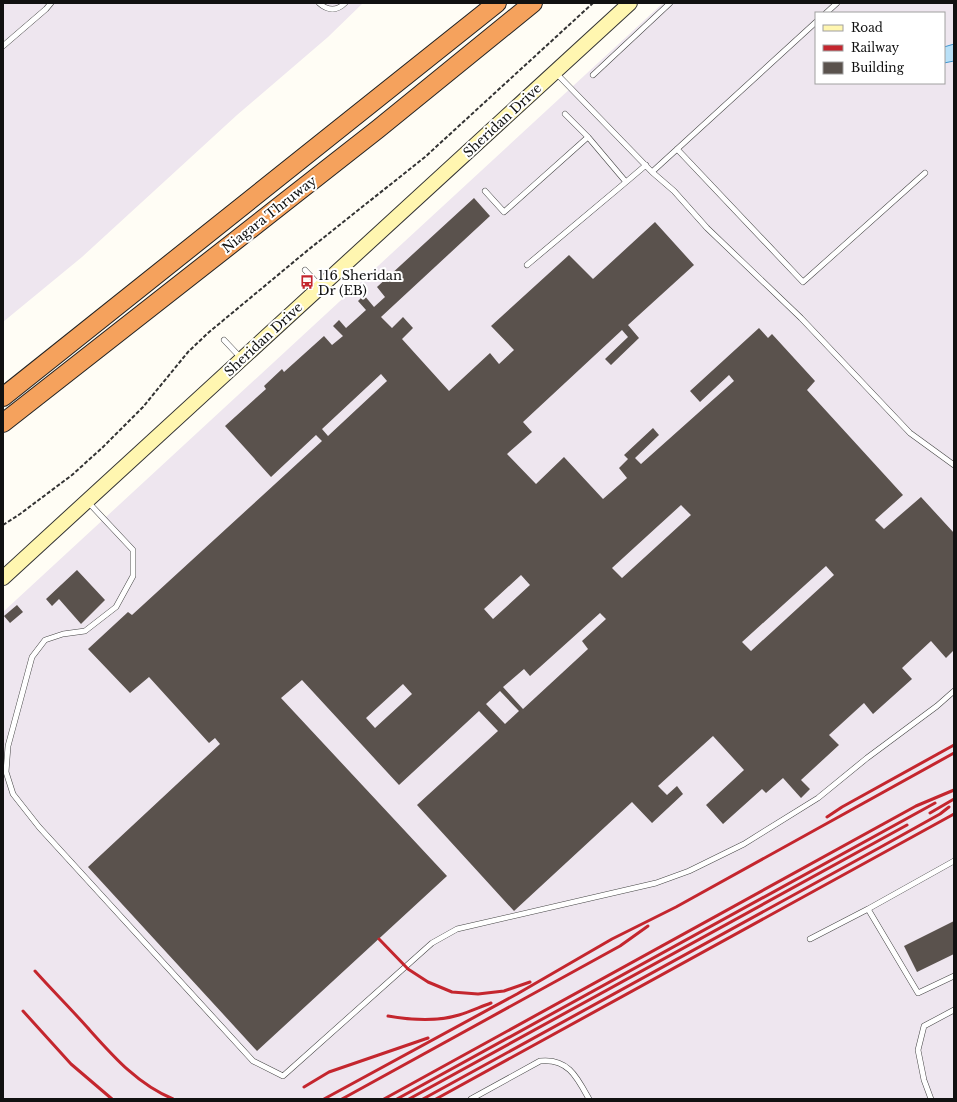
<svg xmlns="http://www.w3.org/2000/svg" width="957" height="1102" font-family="'Libre Baskerville',serif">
<rect width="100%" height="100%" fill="#fffdf5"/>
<!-- industrial -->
<path fill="#eee6ef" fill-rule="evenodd" d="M3,3H363L328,37L237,115L82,257L3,322Z
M663,3H954V1099H3V612ZM816,13H944V83H816Z"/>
<!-- water -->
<path fill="#b9e0f7" stroke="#3f96cf" d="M954,44V61L944,63V47Z"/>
<!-- building -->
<path fill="#5a524d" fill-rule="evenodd" d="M474,198L490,216L381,317L392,328L403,317L413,328L402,339L449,391L490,353L499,364L514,350L491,326L569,255L593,279L655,222L694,265L628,325L639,338L611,365L605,359L628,337L622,330L523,422L532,432L507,454L536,484L564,457L603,499L627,478L619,468L628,459L624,455L653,428L659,435L635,458L641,464L734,381L729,375L700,402L690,391L759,328L768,338L772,334L815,381L807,390L903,495L875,520L884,529L921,497L954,533V650L946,658L931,641L902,668L912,679L873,714L864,703L829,735L839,745L801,780L810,789L801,798L783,778L766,793L762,789L723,824L706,805L744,770L713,736L658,786L667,795L677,786L683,794L652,823L632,802L514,911L417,805L498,731L479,711L399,785L302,680L281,698L447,876L257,1051L88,867L220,744L215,738L209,743L149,677L130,693L88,649L128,612L132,615L322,441L316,435L271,477L225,426L266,389L264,386L282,369L284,372L324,336L332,345L343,336L333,326L339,320L346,328L366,310L358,301L364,295L374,307L385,297L377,287ZM381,374L387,381L328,436L322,429ZM681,505L691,515L622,578L612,568ZM826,566L834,575L751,651L742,642ZM521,575L530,585L493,619L484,609ZM600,613L606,619L582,641L588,649L523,709L503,687L524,669L530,676ZM403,684L412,694L375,728L366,718ZM500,691L519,711L505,724L486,704Z
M77,570L105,600L81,624L59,599L52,606L46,599Z
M17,605L23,612L10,623L4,616Z
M954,921V954L917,972L904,946Z"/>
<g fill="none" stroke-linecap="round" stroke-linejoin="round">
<defs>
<path id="lane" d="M319,3C328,11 337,11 345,3
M826,13L837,3
M3,46L46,9L51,3
M555,72L652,172L674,191L707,228L801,318L910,433L954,465
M593,75L670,3
M565,114L588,137L626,182L646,165
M677,149L803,282L925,173
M652,172L816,22
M485,191L504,212L588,137
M527,265L626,182
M305,270L320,286
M224,340L241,358
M88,502L133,550V576L116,607L85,631L63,634L45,640L32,657L8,746L6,772L13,794L39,827L253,1061L283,1076L432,943L457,929L656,883L689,871L744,844L818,798L867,758L937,706L954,691
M954,861L868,909L918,993L954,976
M810,939L868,909
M471,1099L540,1061C568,1058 577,1077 589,1099
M931,1099L924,1080L918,1050L924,1026L954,1010"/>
<path id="secondary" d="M3,578L630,3"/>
<path id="highway" d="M3,397L497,3
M3,423L378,129L533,3"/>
</defs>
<!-- lane casing -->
<use href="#lane" stroke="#444" stroke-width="6"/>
<!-- secondary casing -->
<use href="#secondary" stroke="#333" stroke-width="16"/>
<!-- highway casing -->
<use href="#highway" stroke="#222" stroke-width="20"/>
<!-- path -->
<path stroke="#333" stroke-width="2" stroke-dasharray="4 2" stroke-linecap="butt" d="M3,525L20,514L72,475L102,448L143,407L188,352L208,333L308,250L425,157L593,3"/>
<!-- lane -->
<use href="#lane" stroke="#fff" stroke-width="5"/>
<!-- secondary -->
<use href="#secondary" stroke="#fff6b0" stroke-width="14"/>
<!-- highway -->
<use href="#highway" stroke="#f5a25d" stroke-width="18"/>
<!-- rail -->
<path stroke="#c4262e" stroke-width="3" d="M930,813L954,799
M827,817L842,807L954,745
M379,939L408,969L428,982L452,992L478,994L504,991L530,982
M35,971C52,990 70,1008 87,1027C113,1056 137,1084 173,1099
M23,1011L71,1064L112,1099
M388,1016C411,1020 436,1022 459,1015C469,1012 480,1007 491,1003
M304,1087L329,1072L428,1038
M324,1099L517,994L612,939L676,907L954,753
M342,1099L620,946L648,926
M384,1099L916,806L954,790
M397,1099L935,803
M409,1099L907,825
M423,1099L879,848L940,814L949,807
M436,1099L954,814"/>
</g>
<!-- icons -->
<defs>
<symbol id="bus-bare" viewBox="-9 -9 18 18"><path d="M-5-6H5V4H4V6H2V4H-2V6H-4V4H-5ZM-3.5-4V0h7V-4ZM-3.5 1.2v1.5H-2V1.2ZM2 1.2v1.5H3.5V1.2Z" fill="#c4262e" stroke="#fff" stroke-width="2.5" paint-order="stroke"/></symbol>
</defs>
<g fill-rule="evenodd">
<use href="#bus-bare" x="297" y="272" width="20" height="20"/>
</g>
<g text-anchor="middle" stroke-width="4" stroke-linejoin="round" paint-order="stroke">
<!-- street labels -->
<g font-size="13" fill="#111" stroke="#fff">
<text transform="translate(502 120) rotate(-43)" y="5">Sheridan Drive</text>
<text transform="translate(269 214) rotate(-38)" y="5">Niagara Thruway</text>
<text transform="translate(263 339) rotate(-43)" y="5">Sheridan Drive</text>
</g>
<!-- poi labels -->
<g font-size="13" fill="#111" stroke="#fff" text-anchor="start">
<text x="318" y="280">116 Sheridan<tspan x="318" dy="15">Dr (EB)</tspan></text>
</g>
</g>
<!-- border -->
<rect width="957" height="1102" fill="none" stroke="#111111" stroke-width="8"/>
<!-- legend -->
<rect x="815" y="12" width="130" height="72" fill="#ffffff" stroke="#a0a0a0"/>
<rect x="823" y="25" width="20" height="6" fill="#fff6b0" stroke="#a0a0a0"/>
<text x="851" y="32" font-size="12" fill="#111111">Road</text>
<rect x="823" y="45" width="20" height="6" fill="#c4262e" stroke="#a0a0a0"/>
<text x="851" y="52" font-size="12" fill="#111111">Railway</text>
<rect x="823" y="62" width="20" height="12" fill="#5a524d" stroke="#a0a0a0"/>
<text x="851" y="72" font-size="12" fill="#111111">Building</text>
</svg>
